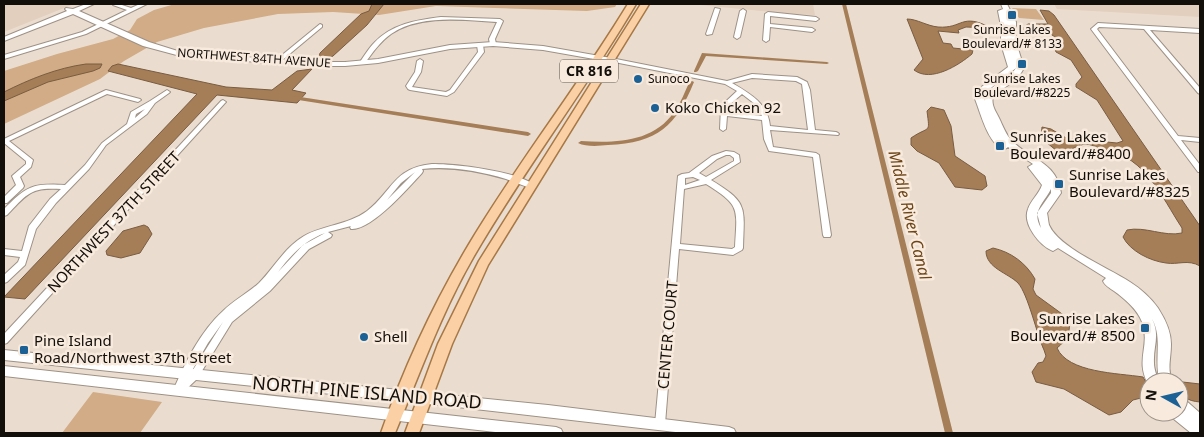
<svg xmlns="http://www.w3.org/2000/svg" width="1204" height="437" font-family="'Noto Sans',sans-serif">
<rect width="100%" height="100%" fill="#eaddd0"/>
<!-- built -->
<path fill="#e2cfbd" d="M4,4H74L4,32Z
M690,4H813L815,15L792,14Z
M1054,4H1200V17L1057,9Z"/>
<!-- green -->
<path fill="#d1ac86" d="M175,4H617L615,7L587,11L436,6L379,15L333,12L278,14L204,28L157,42L124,61L100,79L4,124V71L57,54L113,39L130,30L137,19L154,10Z
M1012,8L1036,9L1044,20L1019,18Z
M93,392L162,402L140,433H62Z"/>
<!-- water -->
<path fill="#a57e58" stroke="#795c41" d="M372,4H384L367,25L333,56L327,59L319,57L320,53L361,14L369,11Z
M1040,10L1049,11L1054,15L1200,226V266C1188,259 1178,265 1166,263C1150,261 1130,251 1123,237L1127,230C1145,226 1164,237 1182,233V228C1161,196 1146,158 1106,150C1099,149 1094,145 1087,144C1077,144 1072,152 1057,151L1041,138L1042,127L1051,129L1066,138L1117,143L1123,141L1097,100L1076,87V84L1082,77L1071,60L1056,52L1055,49L1060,44C1053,31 1039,28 1024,31V27L1028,24H1048Z
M907,19C917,19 927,26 938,27C963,29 961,12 991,28L966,27L958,30L959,33L938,31L943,43L951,44L953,48L973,50L972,54C959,65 931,83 914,70L923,59Z
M86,64H102L100,68L93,71L48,82L4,101V92C30,79 57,68 86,64Z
M118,64L226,87L272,90L297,71L312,69L292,90L306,93L297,103L217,95L25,299L4,297L197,94L108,71L112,66Z
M931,107L944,110L951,126L955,156L985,176L987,186L982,190L955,187L939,163L917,151L911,145V138C930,125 930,135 927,111Z
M144,225L148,227L152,234L140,253L121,258L107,255L106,251L123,231Z
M993,248C1011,252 1026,263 1035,279L1033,289L1036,295L1069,319C1071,332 1067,340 1057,348C1068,373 1118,373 1143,377L1149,387V396L1133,400L1121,412L1109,415L1064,389L1036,382L1032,372L1038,363L1043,362L1046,356L1044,350C1037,335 1028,294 1018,283C1008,273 986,268 986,251Z
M1174,381L1200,384V402C1187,401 1179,396 1179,382Z"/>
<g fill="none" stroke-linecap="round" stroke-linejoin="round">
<!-- canal -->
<path fill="#a57e58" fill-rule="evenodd" d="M842,4H846L953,433H945Z
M702,53L827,62L829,63L827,64L706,56L698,71L696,72H694V71Z
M690,81H692L694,82C676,126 658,143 608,145C599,146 586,147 578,143L581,141C614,143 653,143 674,112C681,103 685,91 690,81Z
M294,96L528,132L531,134L528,136L292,99V97Z"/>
<defs>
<path id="street" d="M113,4H119L131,8L140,4H147L86,34L4,59V55L82,32L127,10L113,5Z
M715,8L720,9L712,34L707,35L706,34Z
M743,9L746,11L740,37L737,39L734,37L740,11Z
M768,12L816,17L819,19L816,21L770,16V24L812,28L815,30L812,32L770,27L769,40L766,42L763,40L765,14Z
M441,17L500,19L503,21L495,39L496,44L493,46L490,44L489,39L497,22C463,20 420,14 391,34C380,42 373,52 365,63H361L360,62C364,56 369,48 374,43C392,24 416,20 441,17Z
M1098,23L1200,29V33L1150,30L1200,88V94L1198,93L1144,29L1099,27L1097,29L1178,136L1200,138V142L1181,140L1200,165V172H1198L1091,29Z
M320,24L322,25V27L280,62H276V60Z
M480,43L483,45L484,52L454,92L447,96L410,90L408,89L406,86L415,72L417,61L420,59L423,61L421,72L412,87L446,92L450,90L478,52L477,45Z
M611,58L727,81L752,74L797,77L807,82L810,90L815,130L836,132L838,133L839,134L838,135L770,130L773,147L816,153L819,155L831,235L830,237H824L823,235L813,157L769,151L764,139L762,120L727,116L726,129L723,131L720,129L721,106L737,91L725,84L609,61L608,60ZM752,78L796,81L802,84L808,130L770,126C768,104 751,94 732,83ZM742,94L755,104L762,116L727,112V107Z
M106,90L140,99L141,100L138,102L107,94L9,141L33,160L31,167L20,177L24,186L23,188L7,203H4V197L16,185L12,176L26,164V161L4,143V139Z
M167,90L170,92L169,93L155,103L147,114L106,145L89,169L56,203L36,229L25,265L7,282L4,283V275L18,262L20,257L4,255V249L22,251L29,226L50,199L61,189C30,187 27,194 7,215L4,216V209C27,186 32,183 65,185L85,165L102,143L127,124L131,112L150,101ZM145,109L135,118L136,114Z
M223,100L226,102L225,103L7,343L4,344V334L221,101Z
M726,151L734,152L739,155L740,162L711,180C749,203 744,207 743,248L742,250L733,255L679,249L665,424L663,427L660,429L657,427L655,424L678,176L682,174L689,173L712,156ZM726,155H730L734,158V161L706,177L699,173L717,159ZM693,177L700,180L685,185V178ZM706,184C741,206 737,208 735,247L732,249L680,244L684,189Z
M432,164C456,164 518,171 536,186L532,188C523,186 515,182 506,179C479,171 450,166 422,169L423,171L422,173C409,187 371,231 351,229L350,227L351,226L328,232L332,235L331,237L309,249L270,291L232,322L197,379L181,394L178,395L175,394L173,391C185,363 200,332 223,311C234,300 248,293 259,283C274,268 285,247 304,236C323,225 348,225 367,211C393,191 393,168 432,164ZM415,172L387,200L401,183ZM325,233L303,245L278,272C291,255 304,241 325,233ZM223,322L191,373L190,374L208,343Z"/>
<path id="secondary" d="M86,4H94L79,11L149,42L184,53L320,62H345L378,59L450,45L493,42L543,46L611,58L615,60L611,62L543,50L493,46L450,49L378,63L345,66H320L184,57L143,46L73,14L4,41V37L67,11L65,9L66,8L73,9Z
M1001,4H1007L1016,22V42L1024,68L1018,78L993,96C991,105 995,110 999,118C1003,126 1006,135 1012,141C1031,160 1057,162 1061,193L1047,213C1048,217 1048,221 1049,225C1059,248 1109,268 1130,282C1141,289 1151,298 1158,308C1165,319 1171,331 1171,344C1171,359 1167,367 1172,382H1160C1153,360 1164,338 1151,317C1161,335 1153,345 1154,363C1154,370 1157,376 1159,382H1149V386C1134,359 1151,347 1142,322C1137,309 1125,299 1114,291C1110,288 1105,286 1103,281L1106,278L1058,248L1053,251C1040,246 1022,224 1028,209C1031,200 1039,194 1042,185L1028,167L1033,164L1008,147L1004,150C988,144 981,114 975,99L980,88L1008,67L1001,44V26L998,11L1003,9ZM1009,43L1016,68C1008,80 986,86 984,101L987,91L1016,68ZM1051,189V193L1037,213L1041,228C1031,211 1044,203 1051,189Z
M4,350L548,405L729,427L734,429L736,433H684L457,407L4,360Z
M4,366L556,427L561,429L563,433H504L4,376Z
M1179,396L1183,398L1200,413V433H1191L1170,416L1169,412H1179Z"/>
<path id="primary" d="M628,4H636C585,90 524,170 474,256C441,313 420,373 395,433H381C403,370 431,309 465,251C515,166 577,88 628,4Z
M641,4H649L488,265L452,344L419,433H405L438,344L479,261Z"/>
</defs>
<!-- street casing -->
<use href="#street" stroke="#9e9185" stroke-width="2"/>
<!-- secondary casing -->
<use href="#secondary" stroke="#9e9185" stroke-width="2"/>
<!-- primary casing -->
<use href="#primary" stroke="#a77846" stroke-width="3"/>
<!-- street -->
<use href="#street" fill="#fff" fill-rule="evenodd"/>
<!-- secondary -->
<use href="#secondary" fill="#fff" fill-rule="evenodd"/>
<!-- primary -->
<use href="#primary" fill="#fad0a4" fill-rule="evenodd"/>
</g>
<!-- markers -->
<g fill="#1c6196" stroke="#f8eadd" stroke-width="2">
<rect x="1007" y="10" width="10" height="10" rx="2.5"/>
<rect x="1017" y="59" width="10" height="10" rx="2.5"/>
<circle cx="638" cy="79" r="5"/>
<circle cx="655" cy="108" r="5"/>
<rect x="995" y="141" width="10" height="10" rx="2.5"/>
<rect x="1054" y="179" width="10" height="10" rx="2.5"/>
<rect x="1140" y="323" width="10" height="10" rx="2.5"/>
<circle cx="364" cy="337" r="5"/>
<rect x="19" y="345" width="10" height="10" rx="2.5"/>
</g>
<g text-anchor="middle" stroke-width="5" stroke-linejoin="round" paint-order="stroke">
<!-- far-poi labels -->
<g font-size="12" fill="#120e0a" stroke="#f8eadd">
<text x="1012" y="34">Sunrise Lakes<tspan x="1012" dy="14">Boulevard/# 8133</tspan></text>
<text x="648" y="83" text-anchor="start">Sunoco</text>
<text x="1022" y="83">Sunrise Lakes<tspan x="1022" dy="14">Boulevard/#8225</tspan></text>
</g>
<!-- far-street labels -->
<g font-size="12" fill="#120e0a" stroke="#f8eadd">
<text transform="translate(254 58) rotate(4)" y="4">NORTHWEST 84TH AVENUE</text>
</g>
<!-- shield labels -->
<rect fill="#f8eadd" stroke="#575049" stroke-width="1" x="560" y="59.5" width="58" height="23" rx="4"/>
<g font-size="14" font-weight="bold" fill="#120e0a">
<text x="589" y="76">CR 816</text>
</g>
<!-- poi labels -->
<g font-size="15" fill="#120e0a" stroke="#f8eadd" text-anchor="start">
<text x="665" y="113">Koko Chicken 92</text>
<text x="1010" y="142">Sunrise Lakes<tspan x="1010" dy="17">Boulevard/#8400</tspan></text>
<text x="1069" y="180">Sunrise Lakes<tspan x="1069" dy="17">Boulevard/#8325</tspan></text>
<text x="1135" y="324" text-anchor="end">Sunrise Lakes<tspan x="1135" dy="17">Boulevard/# 8500</tspan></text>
<text x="374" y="342">Shell</text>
<text x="34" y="346">Pine Island<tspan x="34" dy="17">Road/Northwest 37th Street</tspan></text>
</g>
<!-- street labels -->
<g font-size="15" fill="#120e0a" stroke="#f8eadd">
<text transform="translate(114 222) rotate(-47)" y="5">NORTHWEST 37TH STREET</text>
<text transform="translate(668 335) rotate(-85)" y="5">CENTER COURT</text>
</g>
<!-- water labels -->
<g font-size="16" font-style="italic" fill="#6c4416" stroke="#f8eadd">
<text transform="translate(910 215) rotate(76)" y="6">Middle River Canal</text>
</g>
<!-- near-street labels -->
<g font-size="18" fill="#120e0a" stroke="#f8eadd">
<text transform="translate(367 393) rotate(5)" y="6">NORTH PINE ISLAND ROAD</text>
</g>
</g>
<!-- border -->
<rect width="1204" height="437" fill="none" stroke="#120e0a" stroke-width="10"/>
<!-- north arrow -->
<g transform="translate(1164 397) rotate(278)"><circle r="24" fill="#f8eadd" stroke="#9c9289"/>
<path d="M0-4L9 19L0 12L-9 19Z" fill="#1c6196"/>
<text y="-8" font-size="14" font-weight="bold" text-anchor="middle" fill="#120e0a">N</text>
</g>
</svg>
